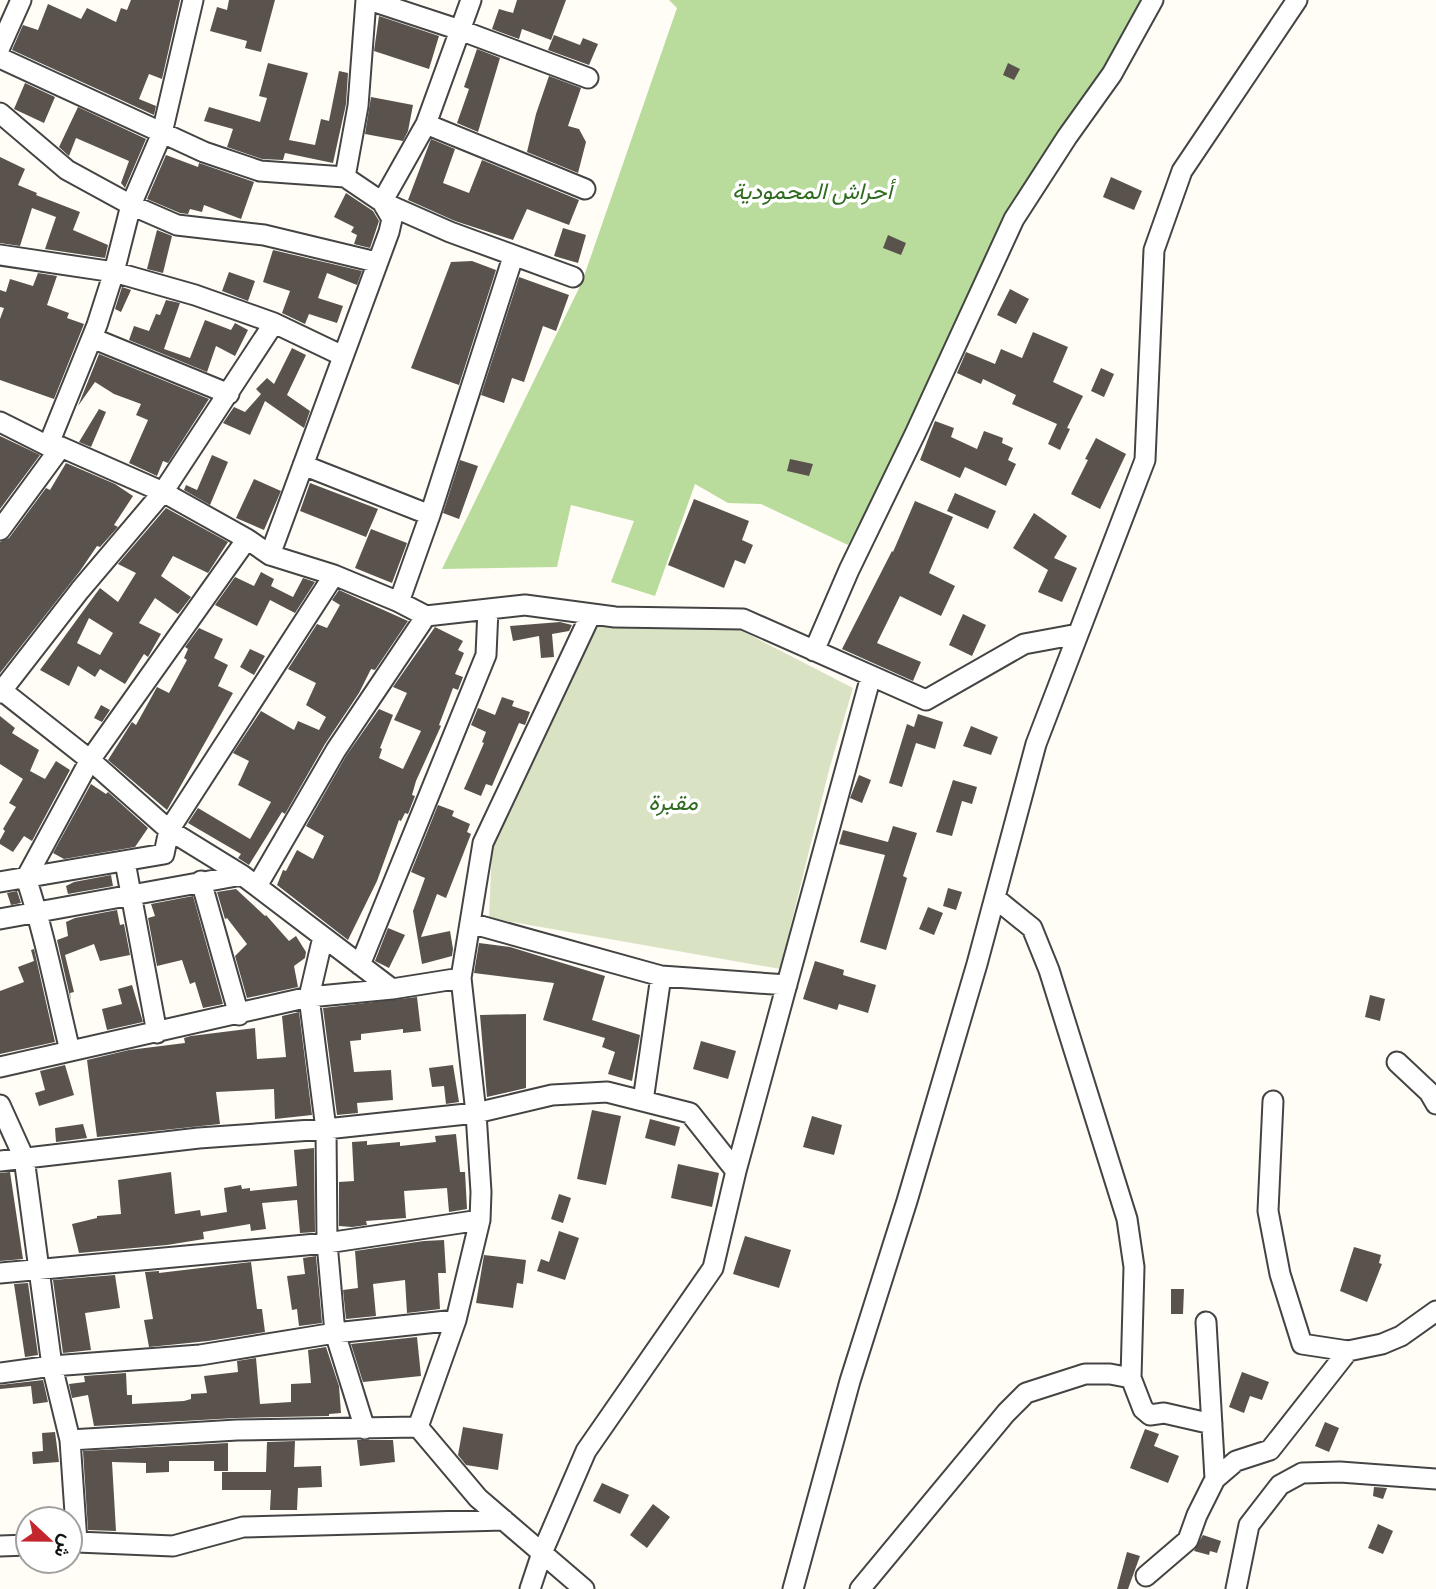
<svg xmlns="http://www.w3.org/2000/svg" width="1436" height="1589" font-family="'Zilla Slab',Vazirmatn,serif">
<rect width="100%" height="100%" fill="#fffdf5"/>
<!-- forest -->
<path fill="#b9dc9c" d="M669,0H1156L999,231L919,409L848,545L761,504L728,503L695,484L655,596L611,582L634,521L571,505L557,567L442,569L582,282L677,8Z"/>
<!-- cemetery -->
<path fill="#d9e3c4" d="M597,627L740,630L853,688L829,770L780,969L489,918L492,848Z"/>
<!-- building -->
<path fill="#5a524d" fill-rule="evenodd" d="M131,0H180L162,79L149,74L139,99L156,106L154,115L12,50L23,25L38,30L48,4L81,19L87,8L116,22L121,8L127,10Z
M229,0H275L261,52L245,48L247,41L210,31L217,7L227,10Z
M517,0H566L551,40L522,29L519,39L492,29L499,9L513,13Z
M379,16L439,36L429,69L374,51Z
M554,35L580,45L583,38L598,44L589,65L548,50Z
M477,49L500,58L478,132L457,123L469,89L464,87Z
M268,63L308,73L289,140L315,145L321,119L329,121L339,71L348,73L346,104L333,163L285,153L283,160L262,159L227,147L233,129L204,121L209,107L260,122L267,98L259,96Z
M1008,63L1020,69L1014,80L1003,75Z
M549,76L581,88L568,126L579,129L586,142L578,173L527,152L536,114Z
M25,83L55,97L44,123L14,109Z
M371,97L413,105L408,131L403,141L365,134Z
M78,107L146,139L125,188L121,183L129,161L76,138L69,156L59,147Z
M431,139L455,149L443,183L469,193L482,160L579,200L569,225L527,209L513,240L455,221L408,200Z
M166,155L198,167L199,163L254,182L241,219L204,205L202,212L190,209L188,214L180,213L147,199Z
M0,157L25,169L18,185L37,193L36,195L80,212L73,230L108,245L105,258L45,249L56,217L32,208L20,246L0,243Z
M1111,177L1142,191L1134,210L1103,197Z
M346,193L373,211L379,221L370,248L354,244L357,235L351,232L354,227L334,217Z
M563,228L586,235L578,263L554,256Z
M157,230L172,236L163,273L147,269Z
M888,235L906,243L901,255L883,248Z
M273,250L362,271L357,285L327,273L318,298L343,306L337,323L309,314L305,324L282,313L290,291L263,282Z
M472,261L496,270L459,385L411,368L451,262Z
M229,272L255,281L248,301L222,291Z
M38,273L57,276L47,305L69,313L67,318L84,324L54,399L0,380V319L4,308L0,307V290L6,292L10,279L33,286Z
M519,277L569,295L556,331L543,326L524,382L512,378L504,403L481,395Z
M122,287L131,290L121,312L115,309Z
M1010,289L1029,299L1016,324L997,315Z
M166,300L180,303L164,349L190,358L205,320L231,330L235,323L248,330L235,356L216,346L207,372L129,340L134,326L149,331L156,314L160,315Z
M1033,332L1068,347L1053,382L1083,396L1067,428L1059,425L1070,429L1060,450L1048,444L1057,424L1012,404L1016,395L983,379L981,384L957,373L966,352L995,364L1001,349L1022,358Z
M292,348L306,355L287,395L310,411L304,428L265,401L250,435L223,423L234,407L245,412L261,394L256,389L267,378L274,384Z
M99,354L209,399L168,463L163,461L157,476L129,463L148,420L136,415L141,404L114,394L95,382L78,406Z
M1101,368L1114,374L1104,397L1091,391Z
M99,409L106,412L91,447L79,442Z
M935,421L954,428L951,437L977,449L984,431L1003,438L1002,443L1013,448L1008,460L1016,464L1006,486L965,467L960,478L920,460Z
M0,436L40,455L0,509Z
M1096,438L1126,454L1100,509L1071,494L1088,460L1085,459Z
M212,455L228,462L210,505L184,490L186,485L197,490Z
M790,459L813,464L809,476L787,471Z
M460,460L478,466L459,519L443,513Z
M66,463L115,484L133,496L114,525L118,527L100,547L97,546L80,571L0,673V542L9,538L46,488L50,490Z
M254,479L281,491L264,530L236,518Z
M310,483L378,509L366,537L300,511Z
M955,493L996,511L988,529L947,511Z
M694,499L749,521L742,540L753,545L745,564L735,560L724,588L668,565Z
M915,501L953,517L929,573L955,586L941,616L900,596L877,643L921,662L913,681L842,649L892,551L893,552Z
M166,508L228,542L208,573L173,556L161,576L191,597L178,614L155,598L139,623L161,634L148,657L144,654L125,684L100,669L95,677L78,666L69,686L40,670L100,588L118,602L136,573L118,564ZM89,618L113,633L100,655L77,643Z
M1034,513L1067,536L1054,558L1077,568L1062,602L1038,592L1048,570L1013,548Z
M371,529L407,543L392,583L355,568Z
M261,572L274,579L271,586L293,597L303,578L315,582L295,613L270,600L257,626L215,605L235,577L254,586Z
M339,590L408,621L375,670L371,669L359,693L325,744L285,814L282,812L249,865L238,858L241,854L188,823L198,808L250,839L271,802L238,785L249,761L233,753L261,711L294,730L298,721L319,730L326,717L306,705L316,683L288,669L317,624L327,628L340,605L332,600Z
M963,614L986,625L972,656L949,645Z
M560,622L572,625L569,631L552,634L554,657L541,658L539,636L513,641L510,626Z
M435,627L463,641L458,650L464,653L455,674L463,677L458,690L453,688L439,725L441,726L416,781L412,795L415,796L408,814L405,813L401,821L399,820L377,881L348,940L277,885L283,870L286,871L297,850L313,859L324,836L306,826L346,756L379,709L393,715L380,748L382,749L379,758L403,769L421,731L394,720L407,693L393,687Z
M199,628L223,639L214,658L228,665L218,686L233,693L167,810L108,760L132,722L136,725L157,687L169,693L187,660L184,658L188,649L185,647Z
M250,649L265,656L254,675L240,667Z
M502,697L514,701L512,706L530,712L525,725L519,723L492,786L486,784L481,796L464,789L484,743L482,742L486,732L471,725L478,708L495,715Z
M101,705L110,710L102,722L94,718Z
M918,714L943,722L935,749L916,743L902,787L889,783L907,724L914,727Z
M0,716L15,728L12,733L39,750L30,771L45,779L56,761L70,770L32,841L24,836L13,852L0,844V840L5,831L3,829L16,807L9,803L23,779L0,764Z
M971,726L998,737L991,755L963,746Z
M859,775L871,780L862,803L850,798Z
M953,780L977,787L972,804L962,801L952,836L936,832Z
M91,784L106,794L108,792L148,828L135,847L64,859L53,853Z
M438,805L454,811L452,816L470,824L467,832L471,834L446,898L437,894L421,937L450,931L453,949L452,956L422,964L413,911L425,878L411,872Z
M893,826L917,833L903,876L907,878L886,950L860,942L885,855L839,844L843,830L888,842Z
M111,875L113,886L68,894L66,886L74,882Z
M948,888L962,892L956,910L943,906Z
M236,889L265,916L266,915L289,941L296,936L306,952L305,958L294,966L298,987L247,998L235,956L247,944L227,918L225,919L217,892Z
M17,891L21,903L11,905L7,893Z
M193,896L223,1004L203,1008L195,982L190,984L182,960L157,966L148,918L155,916L151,904Z
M928,907L943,913L934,935L919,929Z
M117,910L120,925L124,924L130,955L100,961L94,944L65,955L74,992L70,993L71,1001L57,940L68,936L66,922L75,918Z
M388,928L405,935L389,968L375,961Z
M479,943L510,947L605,976L592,1020L640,1035L632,1081L608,1074L615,1052L602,1047L605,1038L543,1020L554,983L474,973Z
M34,949L55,1042L0,1054V991L24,982L18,967L34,961L31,950Z
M815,961L844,970L843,975L876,985L868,1013L839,1004L837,1010L803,999Z
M132,985L143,1022L107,1030L102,1009L122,1004L118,989Z
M1370,995L1385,999L1380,1021L1365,1017Z
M417,997L421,1031L403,1033V1029L361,1034V1040L350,1041L354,1072L391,1070L393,1100L357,1103L358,1113L337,1115L323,1008Z
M299,1012L312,1115L275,1119L274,1089L216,1092L220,1124L97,1137L87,1060L129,1050L185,1043L184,1038L191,1036L255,1028L257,1059L286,1057L282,1016Z
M526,1014V1088L487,1097L480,1015Z
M701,1041L736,1051L728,1079L693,1069Z
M65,1065L74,1095L39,1106L35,1093L45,1090L40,1071Z
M453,1065L459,1102L446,1104L444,1086L432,1087L429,1068Z
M592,1110L621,1116L606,1185L577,1179Z
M812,1116L842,1125L834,1155L803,1147Z
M650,1119L680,1127L675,1146L645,1138Z
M83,1124L87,1138L56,1142L55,1128Z
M456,1134L460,1172H465L467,1209L449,1212L447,1188L404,1191L406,1218L366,1221L367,1225L352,1227L339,1226V1182L354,1181L352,1142L367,1141V1145L400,1142V1146L436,1142L435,1136Z
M314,1148L315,1232L300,1233L297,1200L262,1203L266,1229L251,1231L250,1224L203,1232L204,1239L167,1245L79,1253L72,1224L97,1218V1216L121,1214L118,1180L171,1172L175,1214L200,1210L201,1216L227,1212L224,1188L241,1185L242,1189L250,1188V1191L297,1186L294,1150Z
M678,1164L719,1173L712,1207L671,1198Z
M10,1172L23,1259L0,1261V1173Z
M559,1194L571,1198L563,1223L551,1219Z
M559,1231L579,1238L565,1280L537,1271L541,1259L549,1262Z
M745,1236L791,1250L779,1288L733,1274Z
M444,1240L446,1273H438L440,1309L407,1313L405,1280L373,1284L376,1316L346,1319L343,1290L358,1288L355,1251L424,1241Z
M1354,1247L1381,1255L1379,1263L1382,1264L1367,1302L1340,1291Z
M484,1255L526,1260L523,1284L517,1283L513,1308L476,1303Z
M316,1256L322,1323L299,1326L297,1309L292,1310L287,1276L305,1274L303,1258Z
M251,1262L257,1309H262L265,1332L208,1341L149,1347L144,1320L153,1319L145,1272L159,1271V1273Z
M115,1275L120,1308L85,1313L91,1350L63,1353L53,1280Z
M28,1283L38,1355L25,1357L14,1284Z
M1171,1289H1184L1183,1314H1171Z
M417,1337L421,1376L363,1382L351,1344Z
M326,1347L339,1386L341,1413L329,1414V1416L236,1418L94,1426L88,1395L72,1398L69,1384L85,1382L84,1376L126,1373L127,1395H132V1404L184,1401L191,1399V1394L207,1393L204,1376L238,1372L237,1361L256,1358L260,1404L291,1402V1384L311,1383L308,1350Z
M1242,1372L1269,1382L1262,1400L1250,1396L1244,1413L1229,1407Z
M43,1380L48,1402L33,1404L31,1386L0,1389V1385Z
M1325,1422L1339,1428L1329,1452L1315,1446Z
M463,1427L503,1434L498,1470L466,1465L458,1455Z
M1145,1429L1159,1434L1154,1446L1179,1456L1168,1483L1130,1468Z
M55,1432L59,1462L33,1464L32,1452L43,1451L42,1433Z
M357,1440H393L395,1462L360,1466Z
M295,1441L294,1467L321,1466L322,1487L298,1488L297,1510H270L271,1490H222V1472H266L267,1442Z
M228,1443V1471H214V1461H169V1472L146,1473V1463L112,1462L116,1531L88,1530L83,1451Z
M602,1483L629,1495L620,1514L593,1501Z
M1374,1487L1387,1488L1383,1499L1373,1496Z
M653,1504L670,1517L647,1548L630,1535Z
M1378,1524L1393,1531L1383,1554L1368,1548Z
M1203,1535L1221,1541L1217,1553L1210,1551L1209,1555L1194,1551Z
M1127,1552L1140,1556L1128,1589H1117Z"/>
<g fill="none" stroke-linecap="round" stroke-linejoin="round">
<defs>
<path id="street" d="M369,0L460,30L588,78
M0,47L21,0
M0,58L204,152L260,171L345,177L382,202L450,232L573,277
M0,113L67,170L131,205L177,225L264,235L376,262
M426,124L585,189
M345,177L358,106L366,0
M0,255L114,272L195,295L274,323L343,356
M92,338L229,394
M0,422L48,446L61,447L163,492L247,539L270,555L334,575L399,602L426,616L525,605L615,617L743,619L926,700L1024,644L1078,634
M48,446L97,325L114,272L131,205L162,133L193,0
M303,465L430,515
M0,530L61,447
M270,555L389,232L392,219L382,202L426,124L471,0
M399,602L430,515L513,257
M814,651L849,570L915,434L1014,219L1067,137L1112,74L1153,0
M0,689L90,760L169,830L242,875L392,989
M0,693L80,590L163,492L274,323
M125,862L157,1033
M201,881L239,1015
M0,882L164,854L169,830L334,575
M257,886L336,750L426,616
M995,898L1032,928L1049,970L1127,1219L1134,1267L1131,1378
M0,919L242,875
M470,923L661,976L787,985
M323,937L309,997L326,1129L327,1243L335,1333L365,1429
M360,965L486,655L488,609
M70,1051C56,993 45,935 26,878L90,760L247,539
M1397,1062L1429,1092L1436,1104
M0,1067L309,997L392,989L461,978
M643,1101L661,976
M1273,1101L1268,1211L1280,1274L1302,1344L1348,1351
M0,1105L24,1158L52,1366L70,1440L77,1542H70
M0,1161L199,1138L326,1129L476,1113L552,1095L607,1092L690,1113L736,1171
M0,1273L327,1243L480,1220
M1206,1322L1215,1479
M0,1373L52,1366L200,1355L335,1333L456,1320
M418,1427L456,1320L480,1220L481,1192L476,1113L461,978L483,843L591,614
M418,1427L478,1498L584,1589
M70,1440L237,1430L418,1427
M77,1542L173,1546L243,1527L504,1520
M0,1546L28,1545
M1146,1576L1188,1540L1197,1515L1215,1479L1236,1461L1270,1450L1348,1351L1382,1344L1401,1336L1436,1311
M530,1589L542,1553L586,1451L713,1268L736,1171L871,676
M793,1589L850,1381L907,1201L977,964L1036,744L1145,460L1154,250L1182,171L1297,0
M860,1589L1006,1413L1026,1393L1085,1374H1110L1131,1378L1143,1409L1150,1415L1164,1413L1212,1424
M1236,1589L1249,1525L1280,1485L1302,1473L1340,1472L1436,1479"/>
</defs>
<!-- street casing -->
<use href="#street" stroke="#444" stroke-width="23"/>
<!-- street -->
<use href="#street" stroke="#fff" stroke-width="19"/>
</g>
<g text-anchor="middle" stroke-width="7" stroke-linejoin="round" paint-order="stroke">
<!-- park labels -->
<g font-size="23" font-style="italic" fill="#2f6b1f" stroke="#fff">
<text x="812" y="199">أحراش المحمودية</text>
<text x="673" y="810">مقبرة</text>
</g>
</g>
<!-- north arrow -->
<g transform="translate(49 1540) rotate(112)"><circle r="33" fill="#ffffff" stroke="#a0a0a0" stroke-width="2"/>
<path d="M0-5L12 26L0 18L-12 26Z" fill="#c4262e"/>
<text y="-10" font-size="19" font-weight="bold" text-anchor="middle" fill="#111111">ش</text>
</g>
</svg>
